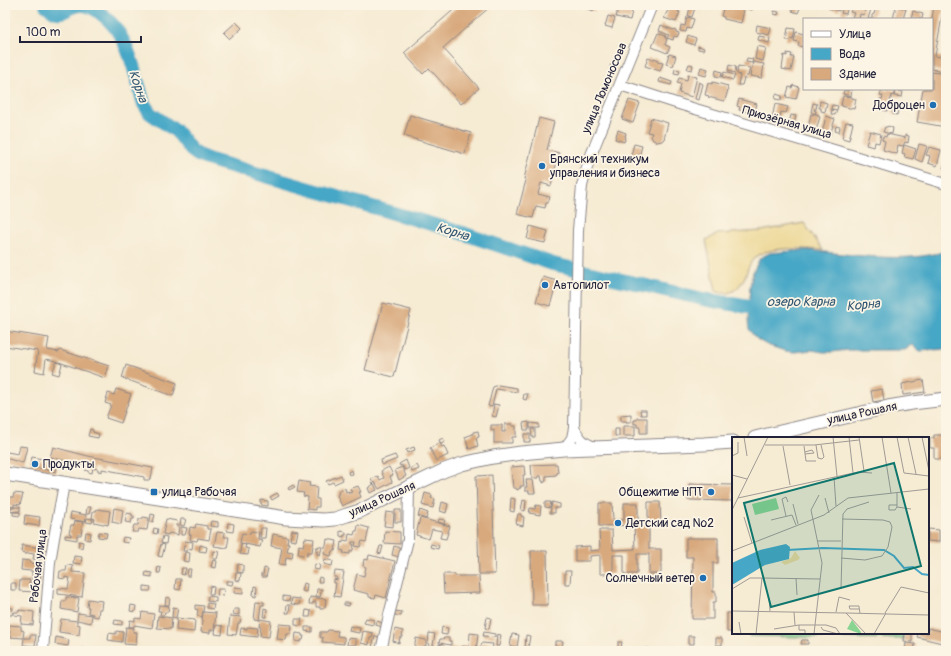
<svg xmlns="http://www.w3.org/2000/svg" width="951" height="656" font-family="Pangolin,sans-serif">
<rect width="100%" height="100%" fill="#fcf5e5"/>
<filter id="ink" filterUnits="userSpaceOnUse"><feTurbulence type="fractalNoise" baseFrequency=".025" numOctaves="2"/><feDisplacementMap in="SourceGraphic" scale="8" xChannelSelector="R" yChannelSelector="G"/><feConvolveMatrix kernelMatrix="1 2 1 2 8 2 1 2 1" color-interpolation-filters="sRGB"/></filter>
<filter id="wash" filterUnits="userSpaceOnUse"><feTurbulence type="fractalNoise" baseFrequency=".012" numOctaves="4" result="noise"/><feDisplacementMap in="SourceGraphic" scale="16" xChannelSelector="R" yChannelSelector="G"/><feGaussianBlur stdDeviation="0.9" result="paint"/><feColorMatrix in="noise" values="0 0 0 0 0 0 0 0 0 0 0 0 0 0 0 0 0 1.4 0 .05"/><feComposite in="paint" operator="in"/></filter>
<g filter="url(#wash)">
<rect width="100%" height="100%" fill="#f6ebd3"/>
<!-- green -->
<path fill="#89d491" stroke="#567b66" d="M749,633H903V639L749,636Z"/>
<!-- sand -->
<path fill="#eeda9e" stroke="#887e6c" d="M804,223L823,250C805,249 773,246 758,255C748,261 748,273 742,282C736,292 726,296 716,291L706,240L718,234L761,231Z"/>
<!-- water -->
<path fill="#47a7c6" stroke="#346480" d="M806,250C848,254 905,264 946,251V349L920,351L913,345L909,346L907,349L904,350H849L832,352H823L812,350L794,352L785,351L767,345L758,340L753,335L749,329L748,322L750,286L753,272L760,258L770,253Z"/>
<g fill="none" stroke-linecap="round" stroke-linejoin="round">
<!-- river -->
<path stroke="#47a7c6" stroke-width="14" d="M46,5C65,22 66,4 82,5C88,5 95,9 99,12C129,33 134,71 144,104L150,113L176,131L182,138L191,150L198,155L207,159L459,232L553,264L703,299L749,307L768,309"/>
</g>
<g id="blocks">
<!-- building -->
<path fill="#d8a97d" d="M459,5H492L443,48L479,88L461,104L429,68L423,74L404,53Z
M588,5L595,6L594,11L587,9Z
M619,5H625L633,7L630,20L616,17Z
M671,5L680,9L678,12H680L676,22L664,18L669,8H670Z
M732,5H738L737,9L744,10L741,23L724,19V17L721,16L723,9H726V7L732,8Z
M745,5H753L752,10L744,8Z
M829,5H841L839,11L828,8Z
M843,5H848L846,14L841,13Z
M851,5H864L863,10H865L864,15L860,14L859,19L852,17L854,13L850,12L851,10L850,9Z
M934,5H944L935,56L946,58V73L932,69V19Z
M793,6L800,8L798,13L792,11Z
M872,6L876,7L874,14L872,15V19H868Z
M896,6L906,9L903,19H893Z
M690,7L695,8L692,17L688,16Z
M774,11L779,12L778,15L774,14Z
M913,11L923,14L922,19L911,18Z
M608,16L615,18L612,28L605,26Z
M687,17L694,19L691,29L687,28L686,32L680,31L681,25L685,26Z
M236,22L242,28L230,39L224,33Z
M661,25L673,30L674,29L676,30V32L679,33L677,37L674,36L673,40L667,38L669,35L659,31Z
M757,25L771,28L769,35L756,32Z
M788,28L795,29L793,39L791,38L790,40H786Z
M796,32L804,34V47L798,46L799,42L794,41Z
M658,33L666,36L665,38L667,39L665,45L670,47L667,53L652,47Z
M688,36L696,39L694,45L686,42Z
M759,36L770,38L769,43L758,40Z
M698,46L704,48L703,50L698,49Z
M757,46L766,48L763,61L755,59Z
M787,53L792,54L791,57H794L791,71L782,69L784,55L787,56Z
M669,54L676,56L673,66L666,64Z
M648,58L653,60L654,58L659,60L658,62L663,63L660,71L645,66Z
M747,58L753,59L752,63L746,62Z
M753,62L764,64L762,78L750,76Z
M611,64L616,65L615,71L609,70Z
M689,64L693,65L692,70L687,69Z
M729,65L736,67L735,73L728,71Z
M738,66L750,68L748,76H746L745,79L744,78L742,85H738L740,75L737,74Z
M701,67L708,69L706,76L699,74Z
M675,69L680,70L679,74L674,73Z
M716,70L722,72L721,77L715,76Z
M724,72L735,75L733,80L722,77Z
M932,72L946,74V127L917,122L923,89H932Z
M688,75L697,77L692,97L679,93L681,84L677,83L679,78L687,80Z
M660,78L672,82L671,85L659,82Z
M699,82L703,84L699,100L695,99Z
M713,82L728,86L727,89L728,90L725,100H724V101L708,97L709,96L705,95L708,83L712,84Z
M793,85L799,87L796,99L786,97L789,87L792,88Z
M848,89H852L851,96L843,94L844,90L848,91Z
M882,89L888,91V89L895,91L893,96L892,95L887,111L877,108L880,99H882L883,96L880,95Z
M895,90L903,92L902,97L894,96Z
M776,94L782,96L781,100L775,99Z
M843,96L852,97V98L856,99L854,109L841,106Z
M739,99L757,104L754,114L739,110L740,107L737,106Z
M629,100L640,103L633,123L622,119Z
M820,101L827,103L825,112L821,111V108H819Z
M813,103L817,104L816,109H814V110L816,111L815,114H818V116L820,117L816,130L808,128L811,114L813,115L814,113L815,114L811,112Z
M775,104L788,107L786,113L781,112L779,120L772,118Z
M832,105L838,106L837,110L831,109Z
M893,108L898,110L897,115L893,114L894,112H892Z
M832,110L837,111L835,115L831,114Z
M410,115L471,133L465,154L404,136Z
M791,115L796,116L794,124L789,123Z
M826,116L835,119L830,135L822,133Z
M539,118L554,122L547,150L559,153L551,186L541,183L538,194L550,197L548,203H546L545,208L536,206L533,218L517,214L526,180L524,179Z
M651,118L668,123L664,139L662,141L657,142L653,140L651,136L652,133L647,132Z
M846,122L853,123L849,140L842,138Z
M836,126L840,127L839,132L835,131Z
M888,126L893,128L892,134L883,132L885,127H887Z
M618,130L626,133L625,137H626L624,142L615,139Z
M870,131L881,134L879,143L875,142L874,147L866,145Z
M887,134L905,138V135L909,136L908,143L905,142L903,146L898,145L897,150L898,151L897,154L883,150L885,141L882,140L883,136L886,137Z
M634,144L642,146L638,161L630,159Z
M919,144L927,146L922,162L915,159Z
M904,145L916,149L913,159L904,157L905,154L902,153Z
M929,147L941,150L937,166L928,163L930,156L926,155Z
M946,159V169L943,168Z
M530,226L548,231L545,243L527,239Z
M543,277L557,281L550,306L536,302Z
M383,303L411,310L394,377L365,370Z
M5,331L49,338L47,350L59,352L60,350L109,366L105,378L56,361L46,359L44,373L35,371L38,351L5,346Z
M56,362L62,364L59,375L52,373Z
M126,365L177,383L173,396L122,378Z
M923,380L925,392L903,395L902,384Z
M498,385L517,388V392L496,389L492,407L488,406L493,387Z
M116,389L131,394L121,423L106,418L111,405L105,403L108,393L114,395Z
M882,389L884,400L873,402L871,391Z
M524,394H528L526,400L523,399Z
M494,404L499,405L496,417L492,416Z
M640,410H646V415H641Z
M631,414V422H626V421H621V415Z
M637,418H647V433H640V427H637V424H634V420H637Z
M529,422V430H524L523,423Z
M530,423L539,424V428H530Z
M505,424H512V426H516V437H512V443H494V430L491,431V425H502V432H505Z
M623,426H635V436H623Z
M90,429L93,430V432L99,434L98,438L88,436Z
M531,429H535V437H532Z
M615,429H619V436H615Z
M478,431L479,437L476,438L478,446L469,449L465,437L473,434V432Z
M524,434H530V442H524Z
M934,435H946V459H934V448H930V438H934Z
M443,438L445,442L441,444L439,440Z
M440,443L442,447L444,446L448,455L436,461L430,448Z
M20,446L27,447L23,463L5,458L7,452L18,454Z
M53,447L88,456L153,468L151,478H150L149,480H144V477L102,469V472L98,471V469L93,468L92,473L88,472V471L85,470L86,466L50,457Z
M414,447L415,450L407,453L406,450Z
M395,455L397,459L382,465L381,460Z
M32,457L58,462L56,472L30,466Z
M406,460L409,468L405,470L402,465L400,466L399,464Z
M555,464H557L558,473L556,474V475L546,476V481H545V482L543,483V481H542L541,476H538V478H532L531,465Z
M417,465L419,469L412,472L411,468Z
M524,466L525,475H523L524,486H520L521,488H519V489L517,490L516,488H513L511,467Z
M389,467L393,475L390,476L392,482L379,489L375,482L373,484L371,479L378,476L380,480L384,478L381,471Z
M402,467L406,476L399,480L395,470Z
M352,470L353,474L349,475L348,472Z
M341,475L343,480L334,484L333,482L328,484L326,481Z
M492,475L495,574H479L476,476Z
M526,480H533L535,493H529V491H525V487H527Z
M299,481L310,483L309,486L317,487L316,499H319V507H315V510L307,509L308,497L303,496L304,493L297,492Z
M374,484L377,490L370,493L368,488Z
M689,484L733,485V501L688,500Z
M293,485L295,487L289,490L288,488Z
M358,486L361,492H359L361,497L342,506L337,496L338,495V493H339L338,491L345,488L346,492L348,491L349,493L352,492L350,489Z
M14,493L23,494L20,505L14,504V507L7,506L8,502H6L7,497H13Z
M277,493L279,496L272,500L270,497Z
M425,493L432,495L431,498L435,499L433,508L422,505Z
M511,498L515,499L514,512L510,511Z
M261,500L268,501V506L261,505Z
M523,500L526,501L525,511L521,510Z
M442,502L448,504L446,513L440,511Z
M545,502H551L550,508L545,507Z
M552,502L560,504V508H555V513H550Z
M648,502H660L661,524H649V549H661V574H649V554H637V574H624V555H613V574H600V555L590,556V561H575V547L590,546V551L600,550L599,530H612L613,550L635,549L634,525L599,526V503H612L613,520H624V503H638V520H648Z
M536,505L541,506L540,515L529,513L530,508L535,509Z
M14,507H20V511L5,512V508L11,509V508H14Z
M87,507H91L89,514H86Z
M114,508L123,510L121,524L112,522Z
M97,509L110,511L108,525L94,522L95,519L92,518L93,511H96Z
M395,510H401V522H395Z
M420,510L428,513L426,519L418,516Z
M13,512H20V516L13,515Z
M71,512L86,515L85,522L70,519Z
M386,512L394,513L393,527L384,526Z
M127,513L132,514V516H134V519H132L131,523L125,522Z
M151,514L155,515L153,522L150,521Z
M518,514H521V516L524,517L523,526L516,524Z
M25,515L40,517L39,526L24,524Z
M143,517L149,518L147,530L139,529L138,532H132L134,525H138L139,519H142Z
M87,518L93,519L92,523L86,522Z
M420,518L450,526L446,539L440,538L442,531L432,529L429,539L416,535Z
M166,519L177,521L176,526H179L178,535L169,533L168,535L163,534Z
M181,519H186L184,526L180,525Z
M439,519L445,520L444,524L438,522Z
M75,521L83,522L81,535H77V540L65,538V535L71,536V534L69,533L71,525H74Z
M211,521L218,522V527L210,526Z
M228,523L234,524L233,532L227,531Z
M196,524L207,526V529H211L209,540L198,538L197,541L190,540L191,535L189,534L190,527L195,528Z
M358,525L369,528L366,542L362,541L360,547L355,546L356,542H352V544L354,545L353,550H352V552L350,551V554L343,553L344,551L340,550L341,542L343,543V540L348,541L349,534L354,535L355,531H357Z
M181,527L187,528L185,535H181Z
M154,528L158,529L157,534L153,533Z
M261,528H266L265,538H260Z
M928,529L939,530V542L928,541Z
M292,530L298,531L296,541L290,540Z
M251,531L259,532L258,539L262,540L260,547L240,543L242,533L250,534Z
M340,531L346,532V535H344V537L340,536Z
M385,531L400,532V544L384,543Z
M86,532L91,533L90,540L85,539Z
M99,532L107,533L106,538L98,537Z
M217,532L225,533L224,537H229L227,548L214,546Z
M273,534L288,537L287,543H289L287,551L293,552L292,558L286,557L285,565L279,564L282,548L271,546Z
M163,536L167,537L166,544L161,543Z
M123,537L129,538L128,543L122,542Z
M305,538L314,539L312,552H307V556L298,554L299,545L303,546Z
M686,538H718V563H713V592H716V602H713V619H692L693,557H686Z
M327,539L337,541L335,551H332L331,556L324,554L325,546H326Z
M79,541L83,542L82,548L78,547Z
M185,541L193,542L192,549L187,548V551H183Z
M161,544L165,545L162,557L158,556Z
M241,544L246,545L245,548L249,549L248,555L240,554Z
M431,544L439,546L438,549L430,547Z
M22,545L42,548L40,560L33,559L34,554L27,553V554H25V553L21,552Z
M200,545L207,547L206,552L199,551Z
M318,546L322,547L320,555L317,554V551H316V547L318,548Z
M380,546H383L381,554L378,553Z
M394,546L401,548L399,557L392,555Z
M214,551L219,552L217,559H213Z
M531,551H547L548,605H532Z
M185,552L190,553L189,562L183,561Z
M369,555L395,561L386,598L376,595L375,598L369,597V594L353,590L357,574L364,576L366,567L363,566L364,559L368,560Z
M74,556L82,557L81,564L73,563Z
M325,559L333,561L332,566L324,564Z
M22,560L30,561V563L40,564V572L21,570Z
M213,560L217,561L216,568L211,567Z
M238,564L243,565V573L237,572Z
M315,564L320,565L319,570L314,569Z
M67,565L73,566L72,572L85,573L82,597L58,594V588L68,589L70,578L65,577V579L59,578L60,571H66Z
M158,567L161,568L160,573H157Z
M182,568H186L184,575L181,574Z
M264,568L268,569L266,577H261V574L263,575Z
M188,569H191L190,576H187Z
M335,571L344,572L340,597L334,596L336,583H334V579L337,580V577H334Z
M565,571H571L570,584H565Z
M32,572L41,573L40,581L32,580Z
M146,572L152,573V577L145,576Z
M236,573H241L240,581L235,580Z
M443,574H455V576H479L480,593L444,594Z
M319,577L322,578V582H318Z
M176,579H181L180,590L175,589Z
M20,580H30L29,584H35V592L19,591Z
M226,581H233L232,585L226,584Z
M11,583H16V590H11Z
M304,583L307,584L306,592L302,591Z
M144,586L151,587L150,591H144Z
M210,586L214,587L213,595L209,594Z
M254,586L257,587L256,596L253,595Z
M235,587L243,588V594L234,593Z
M218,589H224L223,596L217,595Z
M317,589H322L320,597L316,596Z
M208,596L216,597V602L207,601Z
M283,596L290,597L289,601L283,600Z
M66,597L79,598L77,612L61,609L62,601H66Z
M166,597L170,598L169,605H165Z
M310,597L326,599L325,607H324L323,609H320V607H316V602H313V604H309Z
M292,598L300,599L299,605L291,604Z
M88,599L102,601L101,609H99L98,617L93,616V614L88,613L89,607H87Z
M256,601L264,602V605H261L259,620L254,619Z
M207,603L214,604L213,609L207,608Z
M344,603H350L349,606L344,605Z
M131,605L136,606L135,612L130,611Z
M159,605L169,606L168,612H165L164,615H160L161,611H158Z
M195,605L204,606L202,617L197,616L198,610L195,609Z
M287,605H290L289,613H286Z
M5,607L13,608L12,615H5Z
M173,607L178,608L176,618L172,617Z
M264,608L267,609L266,617H263Z
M234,609H239V615L233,614Z
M19,610L34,612L33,625L21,624L22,616L14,615V612H19Z
M306,610L311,611L310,617H305Z
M395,611L402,612L401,616L395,615Z
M142,612L154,614L152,628L134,625V627H129L130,620L135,621V618L141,619Z
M203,612L216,613L214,630H210V633L201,632Z
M78,613L92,615L91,623L77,620Z
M727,613H733V632H727Z
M158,616L172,618L171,629L157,628Z
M230,616L241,617L240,623H238L236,635L228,634Z
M487,617L491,618L489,629L485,628Z
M177,618L195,620L194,632L176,630Z
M366,618L374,620L373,625L364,623Z
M61,619L77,621V624L80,625L79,635L59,632Z
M260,619L271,621L269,637L260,636L261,627H259Z
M295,619H302L301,626L295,625Z
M115,620L122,621V625L114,624Z
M377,621L383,623L382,627L376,625Z
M279,624L292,625L291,634H287L286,640L277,639Z
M9,625L21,626V630L24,631L23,638L9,637L10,631L8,630Z
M216,625L223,626L222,635L215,634Z
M5,626H8L7,634L5,633Z
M350,626L360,628L359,633L349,631Z
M126,627L134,628L133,632H137L136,645L124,644Z
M247,627L258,628L257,637L240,635L241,628L247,629Z
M305,627H312V632L305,631Z
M442,627L448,628L447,635L441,634Z
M928,628L945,632L942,643L917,637L918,633H928Z
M395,629L403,631L402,637H400L399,643L393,641Z
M328,630L338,631L337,636L344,637V644L322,642L323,638L320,637V632H327Z
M116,631L123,632L122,642L108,640L109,633L116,634Z
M363,631L373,633L372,638H370L369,645L361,643Z
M484,632L495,634V637L483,636Z
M296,633L302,634V636H304L303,640H301V642L295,641Z
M429,633L435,634L433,645H434L433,651H428L429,644H428Z
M470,633L478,634L476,651H449L450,647L462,649V646L469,647Z
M905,633H912V642L904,641Z
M497,634L501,635L499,646H496Z
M512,634L519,635L517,647L510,646Z
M30,635H36L35,646L23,645L24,638H30Z
M526,635L530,636L528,648H527L526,650L525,649Z
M375,636L379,637L377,648L372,647Z
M688,636H694V644H688Z
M56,637L69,640L68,646L55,644Z
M348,638L356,639V645H347Z
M416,638L426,640V646H424L423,651L414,650Z
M444,638H449V641H451V645L439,643L440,639H443Z
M716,638H722V645H716Z
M802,640H808V644H801Z
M555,641H563L562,649H558V646L555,645Z
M618,642H622L621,649H618Z
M482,643L493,644L492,651H479L480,646H481Z
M906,643L915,644L914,651H905Z
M439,644L442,645V651H438Z
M13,648L21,650V651H12Z
M81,648L91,650V651H81Z
M645,648L656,649V651H645Z
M496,649L506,650V651H496Z
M583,649L594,650V651H583Z"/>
</g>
</g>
<g filter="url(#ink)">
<use href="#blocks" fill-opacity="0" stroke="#8c8687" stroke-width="1"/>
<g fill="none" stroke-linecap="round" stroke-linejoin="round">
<defs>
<path id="minor" d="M620,85L682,105L851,155L946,184
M574,428C580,439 583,443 595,447
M564,449L572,438L574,428L578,230L582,186L589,160L652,5
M43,651L50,562L54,538L64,484
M381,651L389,615L408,540L409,487"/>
<path id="major" d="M755,438L888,407L912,403L946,399
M5,474L286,518L324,520L335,519L347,515L360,511L409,487L445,470L462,464L493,457L521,453L564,449L704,444L733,442"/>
</defs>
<!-- minor casing -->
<use href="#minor" stroke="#8c8687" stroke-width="12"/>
<!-- major casing -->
<use href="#major" stroke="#8c8687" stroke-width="15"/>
<!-- minor -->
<use href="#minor" stroke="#fff" stroke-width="10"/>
<!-- major -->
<use href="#major" stroke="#fff" stroke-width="13"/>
</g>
</g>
<!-- markers -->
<g fill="#1f6fb2" stroke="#fcf5e5" stroke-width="1.5">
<circle cx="933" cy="105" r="4"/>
<circle cx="542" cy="166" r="4"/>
<circle cx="545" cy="285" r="4"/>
<circle cx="35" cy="464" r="4"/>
<rect x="150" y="488" width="8" height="8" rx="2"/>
<circle cx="711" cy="492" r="4"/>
<circle cx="618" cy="523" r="4"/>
<circle cx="703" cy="578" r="4"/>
</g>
<g text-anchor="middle" stroke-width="3.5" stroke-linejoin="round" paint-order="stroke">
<!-- street labels -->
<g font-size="12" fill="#22223b" stroke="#fcf5e5">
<text transform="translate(604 88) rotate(-67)" y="4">улица Ломоносова</text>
<text transform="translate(787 122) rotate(16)" y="4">Приозёрная улица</text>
<text transform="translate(862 413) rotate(-12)" y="4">улица Рошаля</text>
<text transform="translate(382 499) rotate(-24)" y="4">улица Рошаля</text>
<text transform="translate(38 566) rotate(-83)" y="4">Рабочая улица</text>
</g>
<!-- poi labels -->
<g font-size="12" fill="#22223b" stroke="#fcf5e5" text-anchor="start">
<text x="925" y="109" text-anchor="end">Доброцен</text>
<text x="550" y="163">Брянский техникум<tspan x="550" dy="14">управления и бизнеса</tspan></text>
<text x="553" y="289">Автопилот</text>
<text x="43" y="468">Продукты</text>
<text x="162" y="496">улица Рабочая</text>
<text x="703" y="496" text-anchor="end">Общежитие НПТ</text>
<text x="626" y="527">Детский сад №2</text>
<text x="695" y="582" text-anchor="end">Солнечный ветер</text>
</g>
<!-- water labels -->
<g font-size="13" font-style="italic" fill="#315773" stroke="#fcf5e5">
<text transform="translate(139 86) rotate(71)" y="5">Корна</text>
<text transform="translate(453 231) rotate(17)" y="5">Корна</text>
<text x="801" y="306">озеро Карна</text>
<text transform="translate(863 304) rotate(-5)" y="5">Корна</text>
</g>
</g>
<!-- overview -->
<g transform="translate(732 437)">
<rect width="197" height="197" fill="#f6ebd3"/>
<path d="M44,61L47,72L23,78L20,67ZM120,183L129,195V197L115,192Z" fill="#89d491"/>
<path d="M63,114L68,121L66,123L53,128L49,125L59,121Z" fill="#eeda9e"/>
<path d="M54,107L58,110L57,122L33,128L0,148V126L28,113Z" fill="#47a7c6"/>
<path fill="none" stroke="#47a7c6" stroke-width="2" d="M55,113L91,111L152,113L162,119L172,131L181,130L190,137L197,138"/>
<path fill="none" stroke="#a19b96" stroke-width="1" d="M12,0L15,19M101,0L105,39M117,0L121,36M127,0L132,34M150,0L159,56M165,0L172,36L197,39M176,0L184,37M190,0L197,34M33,8H82L127,3M84,8L86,21L90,22L92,20L89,8M51,9L58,48M72,9L74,24H84M73,15L80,13L82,16L73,17M0,19L6,16V5M0,38L15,42M102,40L104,69M165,56V70L179,72M6,61L126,35L140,36M93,61L97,76M61,67L66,87M165,70L163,73H157V68H165M0,73L36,0M54,79L50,62L54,60L56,65M12,80L20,106M39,83L60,78L64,88M85,104H109M0,114L92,78L116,61L197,52M109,121L133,123L150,119L156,110L160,90L158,85L151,83L110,82M64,141L65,158M0,152L18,141H30M109,152L111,77L115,72L137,65M37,161L38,174M127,172H118L117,169H127V170L128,176M0,174L114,176L134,197M62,175L63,188M104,175L107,160L118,163M114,176L197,178M153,176L169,150L197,156M7,185L9,197M67,188V193H73V197M89,190L91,193L106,197M42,192L67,188H94L104,191L108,197M24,197L30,141L88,142M82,197L90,126L79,73L87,58M142,197L154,176"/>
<path fill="#0f766e" fill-opacity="0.15" stroke="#0f766e" stroke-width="2" d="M162,26L189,129L39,170L12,66Z"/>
<rect width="197" height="197" fill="none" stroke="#22223b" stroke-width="2"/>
</g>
<!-- margin -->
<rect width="951" height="656" fill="none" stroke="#fcf5e5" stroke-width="20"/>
<!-- legend -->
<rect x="803" y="18" width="130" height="72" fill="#fcf5e5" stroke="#a5a1a1"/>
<rect x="811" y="31" width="20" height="6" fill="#ffffff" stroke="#a5a1a1"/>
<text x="839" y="38" font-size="12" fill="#22223b">Улица</text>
<rect x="811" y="48" width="20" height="12" fill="#47a7c6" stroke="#a5a1a1"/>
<text x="839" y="58" font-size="12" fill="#22223b">Вода</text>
<rect x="811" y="68" width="20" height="12" fill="#d8a97d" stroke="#a5a1a1"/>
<text x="839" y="78" font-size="12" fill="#22223b">Здание</text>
<!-- scale -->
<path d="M20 36v6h121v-6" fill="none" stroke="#22223b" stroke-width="2"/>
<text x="26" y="36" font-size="12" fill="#22223b" stroke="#fcf5e5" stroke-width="3" paint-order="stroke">100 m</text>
</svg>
